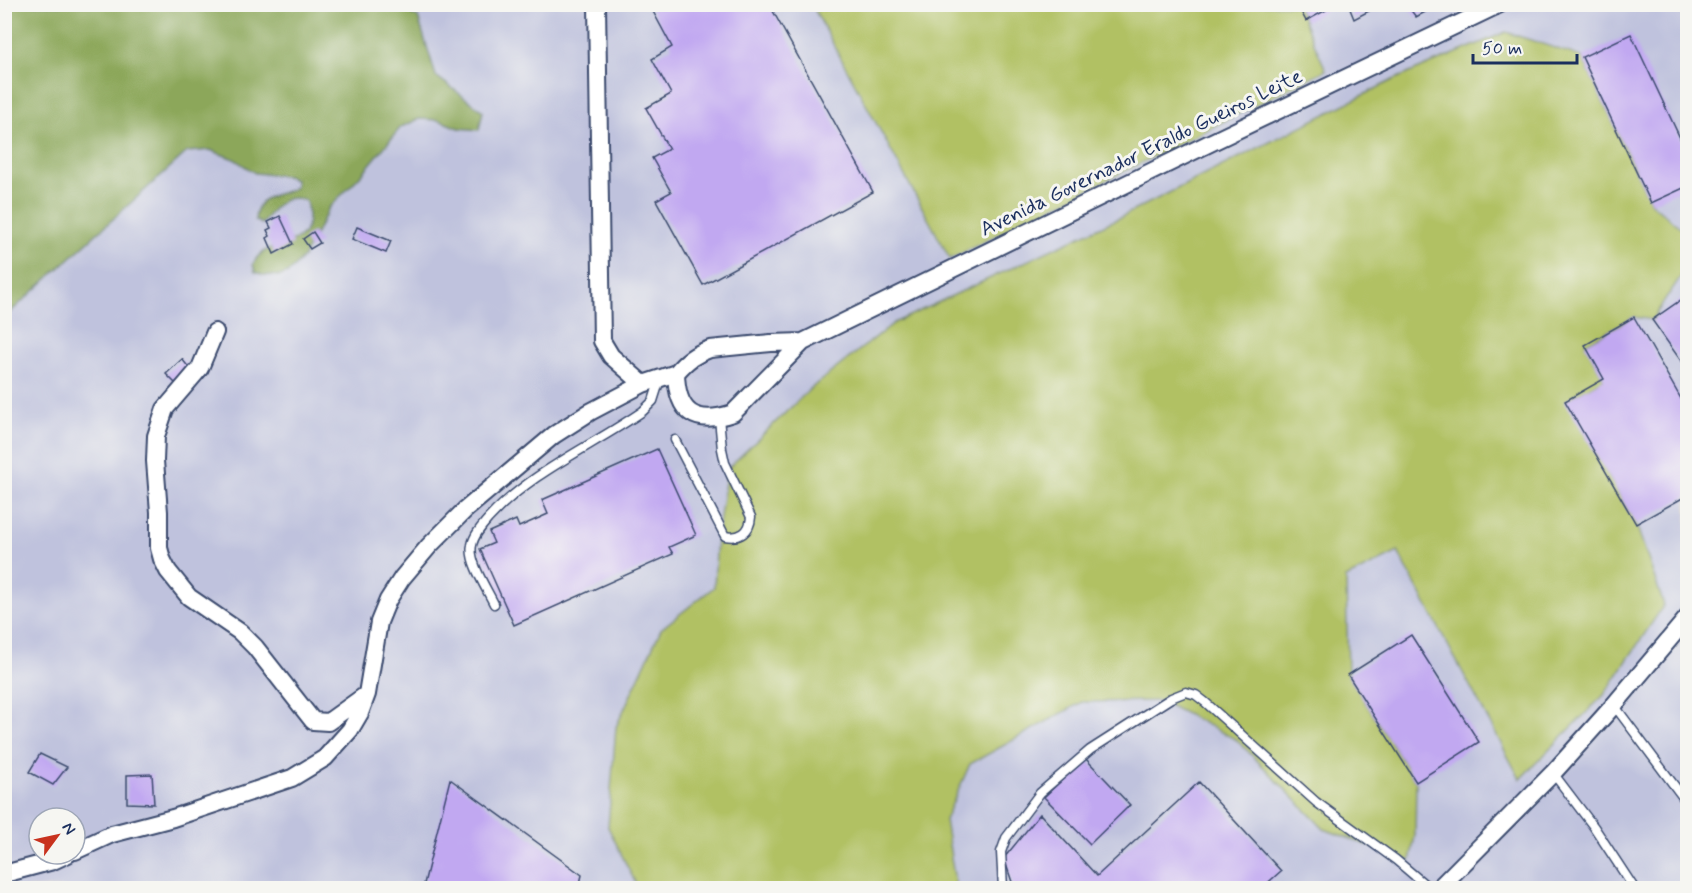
<svg xmlns="http://www.w3.org/2000/svg" width="1692" height="893" font-family="Mynerve,sans-serif">
<rect width="100%" height="100%" fill="#f6f6f2"/>
<filter id="ink" filterUnits="userSpaceOnUse"><feTurbulence type="fractalNoise" baseFrequency=".0167" numOctaves="2"/><feDisplacementMap in="SourceGraphic" scale="12" xChannelSelector="R" yChannelSelector="G"/><feConvolveMatrix kernelMatrix="1 2 1 2 8 2 1 2 1" color-interpolation-filters="sRGB"/></filter>
<filter id="wash" filterUnits="userSpaceOnUse"><feTurbulence type="fractalNoise" baseFrequency=".008" numOctaves="4" result="noise"/><feDisplacementMap in="SourceGraphic" scale="24" xChannelSelector="R" yChannelSelector="G"/><feGaussianBlur stdDeviation="1.35" result="paint"/><feColorMatrix in="noise" values="0 0 0 0 0 0 0 0 0 0 0 0 0 0 0 0 0 1.4 0 .05"/><feComposite in="paint" operator="in"/></filter>
<g filter="url(#wash)">
<rect width="100%" height="100%" fill="#ebe0bf"/>
<!-- industrial -->
<path fill="#bfc2dd" fill-rule="evenodd" d="M5,5H1687V888H5ZM39,818H75V854H39Z"/>
<!-- green -->
<path fill="#b1c164" stroke="#667861" stroke-width="1.5" d="M812,5H1297L1326,70L950,259Z
M1506,32L1582,57L1651,203L1687,233V267L1652,320L1634,317L1585,344L1604,379L1566,401L1636,524L1664,605L1604,695L1520,779L1398,552L1346,578L1348,675L1416,782L1415,836L1410,861L1324,829L1237,740L1161,701L1082,702L970,764L945,820L956,888H638L608,827L616,727L661,629L714,587L717,537L727,469L810,389L894,323L1119,218L1393,80Z"/>
<!-- forest -->
<path fill="#8ca75a" stroke="#546b5c" stroke-width="1.5" d="M5,5H393L418,17L436,76L483,111L479,130L458,128L439,120L419,119L401,127L362,174L329,208L304,256L293,268L288,273L280,276L263,275L255,272L253,264C269,231 319,259 306,201C284,191 274,208 262,224L255,220C257,193 276,197 295,188V180L287,176L255,173L234,159L210,150L187,152L5,317Z"/>
<g id="blocks">
<!-- building -->
<path fill="#c1a8f1" d="M649,4H769L873,192L703,285L656,200L671,192L652,158L669,149L646,108L671,94L652,59L672,47Z
M1297,4H1328L1330,8L1306,21Z
M1348,4H1382L1354,19Z
M1406,4H1440L1416,17Z
M1631,34L1688,155V186L1651,203L1582,57Z
M280,216L293,244L274,254L267,238L270,236L267,230L271,228L268,222Z
M357,227L391,241L386,253L352,239Z
M313,232L320,243L310,249L303,239Z
M1688,295V371L1652,320Z
M1634,317L1688,411V495L1636,524L1565,401L1604,379L1585,345Z
M182,359L194,374L180,388L166,374Z
M657,449L696,535L669,547L673,554L514,625L480,549L494,543L489,532L516,520L519,527L548,514L542,500Z
M1411,635L1479,742L1416,782L1348,675Z
M40,754L67,767L53,785L29,772Z
M1085,758L1130,805L1090,844L1044,797Z
M152,774L154,804L127,803V775Z
M450,779L582,875L579,888H423Z
M1199,782L1281,871L1262,888H1014L1004,858L1040,814L1097,876Z"/>
</g>
</g>
<g filter="url(#ink)">
<use href="#blocks" fill-opacity="0" stroke="#3a4a6d" stroke-width="1.5"/>
<g fill="none" stroke-linecap="round" stroke-linejoin="round">
<defs>
<path id="service" d="M675,440L725,536C740,539 750,532 751,517L725,463L722,449L719,418
M494,604C487,589 468,561 472,545C474,535 482,526 489,518C532,471 591,447 643,411L653,401L660,379
M1614,705L1688,804
M1553,773L1594,827L1634,888
M1003,888L1001,852L1006,838L1040,793L1090,750L1171,698L1186,692L1196,695L1205,702L1316,802L1396,860L1429,888"/>
<path id="minor" d="M597,4L602,341L611,356L643,384
M215,332L200,368L165,409L156,436L155,461L159,512V548L162,559L168,571L189,597L240,632L255,647L313,721L328,722L367,694
M803,342L771,343L710,349C695,354 686,361 676,373C677,412 694,426 733,413L803,342L1212,142L1500,4
M75,851L112,834L173,818L292,778L325,758L350,730L360,713L367,694L379,622L388,600L402,578L429,546L465,510L554,435L590,412L643,384L676,373
M4,874L53,861L68,854
M1439,888L1553,773L1614,705L1688,617"/>
</defs>
<!-- service casing -->
<use href="#service" stroke="#3a4a6d" stroke-width="11"/>
<!-- minor casing -->
<use href="#minor" stroke="#3a4a6d" stroke-width="20"/>
<!-- service -->
<use href="#service" stroke="#fff" stroke-width="8"/>
<!-- minor -->
<use href="#minor" stroke="#fff" stroke-width="16"/>
</g>
</g>
<g text-anchor="middle" stroke-width="6" stroke-linejoin="round" paint-order="stroke">
<!-- street labels -->
<g font-size="21" fill="#1b2f5e" stroke="#f6f6f2">
<text transform="translate(1141 152) rotate(-26)" y="7">Avenida Governador Eraldo Gueiros Leite</text>
</g>
</g>
<!-- margin -->
<rect width="1692" height="893" fill="none" stroke="#f6f6f2" stroke-width="24"/>
<!-- north arrow -->
<g transform="translate(57 836) rotate(57)"><circle r="28" fill="#f6f6f2" stroke="#9ea6b7" stroke-width="1.5"/>
<path d="M0-4.5L10 22L0 15L-10 22Z" fill="#c8321e"/>
<text y="-9" font-size="16" font-weight="bold" text-anchor="middle" fill="#1b2f5e">N</text>
</g>
<!-- scale -->
<path d="M1473 54v9h104v-9" fill="none" stroke="#1b2f5e" stroke-width="3"/>
<text x="1482" y="54" font-size="18" fill="#1b2f5e" stroke="#f6f6f2" stroke-width="4.5" paint-order="stroke">50 m</text>
</svg>
